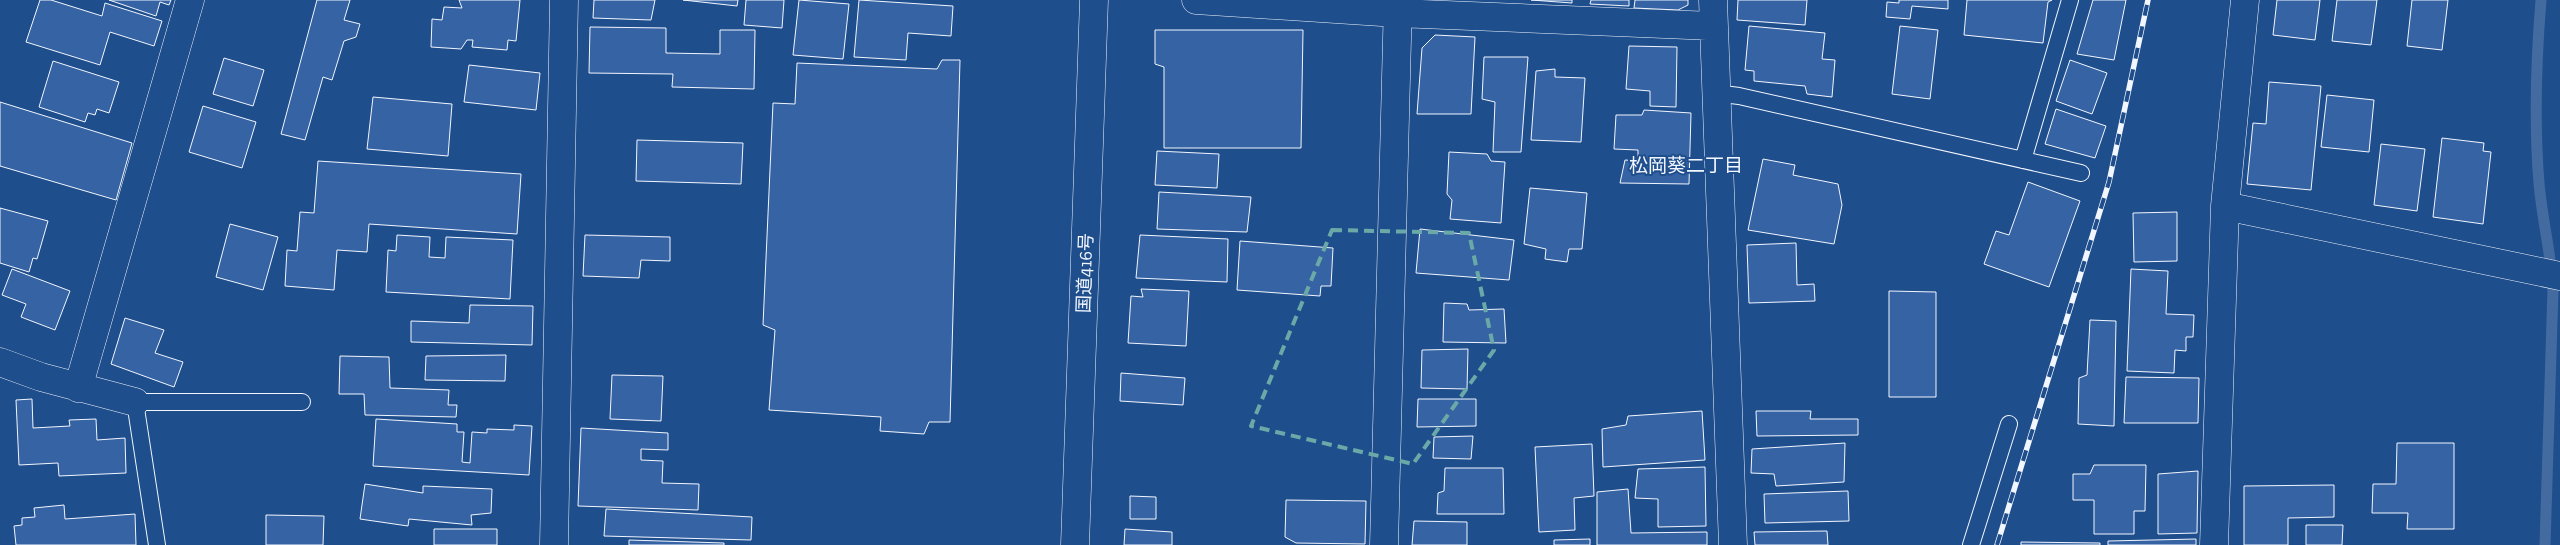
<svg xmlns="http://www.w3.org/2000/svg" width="2560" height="545" font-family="'Zilla Slab','Noto Sans JP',serif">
<rect width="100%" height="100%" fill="#1f4e8c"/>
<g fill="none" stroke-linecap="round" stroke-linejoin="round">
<!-- stream -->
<path stroke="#446ba0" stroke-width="11" d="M2541,0C2536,61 2534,122 2539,183C2542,219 2551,253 2553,289L2545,545"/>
</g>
<!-- building -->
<path fill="#3563a3" stroke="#f2f6ff" d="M40,0H51L102,16L105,3L162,21L154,46L110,32L100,65L26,42Z
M109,0H171L169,5L160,2L156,16Z
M317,0H350L344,20L360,24L356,37L344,41L332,80L323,77L305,140L281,134Z
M459,0H520L516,41L508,40L507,50L472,47L473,40H467L461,49L431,47L432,19L442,20L444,7L462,8Z
M594,0H655L651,20L593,18Z
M683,0H738L737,6Z
M746,0H784L782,28L744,25Z
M799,0L849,4L843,59L793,55Z
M859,0L953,6L951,36L908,33L906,60L854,57Z
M1531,0H1572V3Z
M1591,0H1629V6L1590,4Z
M1635,0H1688V5L1678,10L1634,8Z
M1738,0H1807L1805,25L1737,20Z
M1899,0H1948V9L1912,6L1910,19L1886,17L1887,2L1899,3Z
M1967,0H2052L2048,2L2043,43L1964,35Z
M2093,0H2126L2114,60L2077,54Z
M2277,0H2320L2315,40L2273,35Z
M2337,0H2377L2371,45L2332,41Z
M2412,0H2448L2442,50L2407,46Z
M1749,26L1825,33L1822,59L1835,60L1832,97L1807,94L1805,86L1754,81V71L1745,70Z
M1900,26L1938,30L1930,99L1892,94Z
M590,27L666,28V53L720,54V30H755L754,89L672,87L673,74L589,73Z
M1155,30H1303L1301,148H1164V67L1155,64Z
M1435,35L1475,37L1471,114H1417L1422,48Z
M1629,46L1677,47L1676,107L1650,106V91L1626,89Z
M1484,57H1528L1521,152H1493L1495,102L1482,99Z
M224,58L264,70L253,106L213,94Z
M942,60H960L950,422H929L924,434L880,431L881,417L769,410L775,330L763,325L773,103L795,104L797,63L937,69Z
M2070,60L2107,73L2092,114L2056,101Z
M53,61L119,82L109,113L97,109L95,115L88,113L85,122L39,107Z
M469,65L540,73L536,110L464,102Z
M1555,69V77L1585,78L1581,142L1531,140L1536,71Z
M2269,82L2321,86L2311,190L2247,184L2253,123L2266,124Z
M2327,95L2374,100L2369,152L2321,147Z
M373,97L452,104L448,156L367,149Z
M0,102L132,143L116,200L0,166Z
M203,106L256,122L242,168L189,152Z
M2056,109L2106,126L2095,158L2045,144Z
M1644,110L1691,113L1689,184L1620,183L1625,160L1638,161V150L1614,149L1616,115H1642Z
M2442,138L2484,143L2483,151L2491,152L2483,224L2433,217Z
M637,140L743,143L741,184L636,181Z
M2381,144L2425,149L2417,211L2374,205Z
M1157,151L1219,154L1217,188L1155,185Z
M1449,152L1487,154L1491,161L1505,162L1501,223L1450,219L1452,200L1447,194Z
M1763,159L1795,165L1793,175L1838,184L1842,205L1834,244L1748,230Z
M318,161L521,174L517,234L369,224L367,252L337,250L334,290L285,286L287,250L297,251L300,212L314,213Z
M2028,182L2080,201L2049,287L1984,264L1996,231L2009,235Z
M1530,188L1587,193L1582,249H1569L1567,262L1545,259L1546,249L1524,244Z
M1159,192L1251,197L1247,232L1157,229Z
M0,208L48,221L37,259L33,258L29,272L0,263Z
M2177,212V261L2134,262L2133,213Z
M230,224L278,237L263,290L216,277Z
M1420,229L1514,240L1509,280L1416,273Z
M397,235L430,237L429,257L445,258L446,237L513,240L510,299L386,292L388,250L396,251Z
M585,235L670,237V261L641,260L639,278L583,276Z
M1140,235L1228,239L1227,282L1136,278Z
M1240,241L1333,248L1331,286H1321L1320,296L1237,290Z
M1796,243L1797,285L1814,284L1815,301L1749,303L1747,245Z
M12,269L70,291L55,330L21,317L26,304L2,295Z
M2131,269L2168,271L2166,314L2194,315L2193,337H2186V351L2175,350L2174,373L2127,371Z
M1141,289L1189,291L1186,346L1128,343L1131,296L1143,297Z
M1889,291L1936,292V397H1889Z
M1444,303L1467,304L1469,310L1504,309L1506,343L1443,342Z
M470,305L533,306L532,345L411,342V321L469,323Z
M125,318L164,330L155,353L183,362L174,387L111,364Z
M2090,320L2116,321L2114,426L2078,424L2079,378L2087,375Z
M1468,349L1467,389L1421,388L1422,350Z
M506,355L505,381L425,380L426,356Z
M340,356L389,357L390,388L449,390L448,405H457L456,417L365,415L364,394H339Z
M1121,373L1185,378L1183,405L1120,401Z
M612,375L663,376L661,421L610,419Z
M2126,377L2199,378L2198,423H2124Z
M32,399L33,428L70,426L69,420L96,419L97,440L125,438L126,473L59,476L58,463L19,465L16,400Z
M1418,399H1476V426L1417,427Z
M1702,411L1705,460L1603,467L1602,429L1626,425L1628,416Z
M1756,411H1811L1810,419H1858V435L1757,436Z
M376,419L457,424V432H464L462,462L470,463L472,432L487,433V429L514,430V425L532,426L529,475L373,466Z
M581,428L668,433V450L641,449V460L663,461L662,483L699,484L698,510L578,506Z
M1473,436L1471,459L1433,458L1434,437Z
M1845,443L1844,482L1776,486L1774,474L1751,473L1752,449Z
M2397,443H2454V529H2407L2408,513H2372L2373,484H2396Z
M1592,444L1594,496L1574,498L1575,530L1539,532L1535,447Z
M2094,465H2146L2145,511H2134V534H2094V500H2073V474H2090Z
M1705,467L1706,526L1658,527V499L1635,498L1638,469Z
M1445,468H1503L1504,514H1437L1438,493L1444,491Z
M2198,471L2197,533L2158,534V474Z
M365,484L423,493V486L492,489L491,513L471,515L472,525L409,519L408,526L360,519Z
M2334,485V517L2288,518V545H2244V486Z
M1628,489L1631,533L1707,532V545H1597V492Z
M1848,491L1849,521L1765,523L1764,494Z
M1130,496L1156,497V519H1130Z
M1286,500L1366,501L1365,544L1296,543L1285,537Z
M64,505L65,519L135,514L136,545H16L14,526L22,525V518L35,517L34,508Z
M606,509L752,517L751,540L604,536Z
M266,515L324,516L323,545H266Z
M1414,521L1467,522V545H1412Z
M2306,525H2343L2342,545H2306Z
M434,529H497V545H434Z
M1125,529L1172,532V545H1124Z
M1827,531L1828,545H1755L1754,532Z
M1590,539V545H1554V540Z
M2196,539V545H2108V541Z
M629,540L724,543V545H629Z
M2021,542L2100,543V545H2021Z"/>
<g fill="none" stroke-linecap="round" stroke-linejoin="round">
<defs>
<path id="lane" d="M1715,93L1739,96L2081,173
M2023,160L2070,0
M157,545L135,402H302
M1971,545L2009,424"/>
<path id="street" d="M1196,0L1397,13L1713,26
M1713,0L1733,545
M2225,206L2560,276
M0,362L41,377L135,402
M78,388L190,0
M554,545L564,0
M1384,545L1398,0
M2214,545L2225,206L2245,0"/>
<path id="highway" d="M1075,545L1094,0"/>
</defs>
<!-- lane casing -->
<use href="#lane" stroke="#f2f6ff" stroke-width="18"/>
<!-- street casing -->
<use href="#street" stroke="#f2f6ff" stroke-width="29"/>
<!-- highway casing -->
<use href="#highway" stroke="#f2f6ff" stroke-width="29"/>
<!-- lane -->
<use href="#lane" stroke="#1f4e8c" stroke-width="16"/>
<!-- street -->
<use href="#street" stroke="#1f4e8c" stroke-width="28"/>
<!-- highway -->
<use href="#highway" stroke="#1f4e8c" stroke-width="28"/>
<defs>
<path id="rail" d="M1997,545L2109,182L2148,0"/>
</defs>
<!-- rail casing -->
<use href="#rail" stroke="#f2f6ff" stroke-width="5.5"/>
<!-- rail -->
<use href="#rail" stroke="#1f4e8c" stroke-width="4" stroke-dasharray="11" stroke-linecap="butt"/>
</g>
<!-- marked area -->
<path fill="none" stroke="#6aa9a8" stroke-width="4" stroke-dasharray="10 6" stroke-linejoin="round" d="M1332,230L1469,233L1494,350L1413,464L1251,426Z"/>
<g text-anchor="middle" stroke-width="4" stroke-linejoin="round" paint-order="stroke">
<!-- street labels -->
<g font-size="18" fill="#f2f6ff" stroke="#1f4e8c">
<text transform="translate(1085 273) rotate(-88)" y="6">国道416号</text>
</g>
<!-- neighbourhood labels -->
<g font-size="19" fill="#f2f6ff" stroke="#1f4e8c">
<text x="1686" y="172">松岡葵二丁目</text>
</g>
</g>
</svg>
